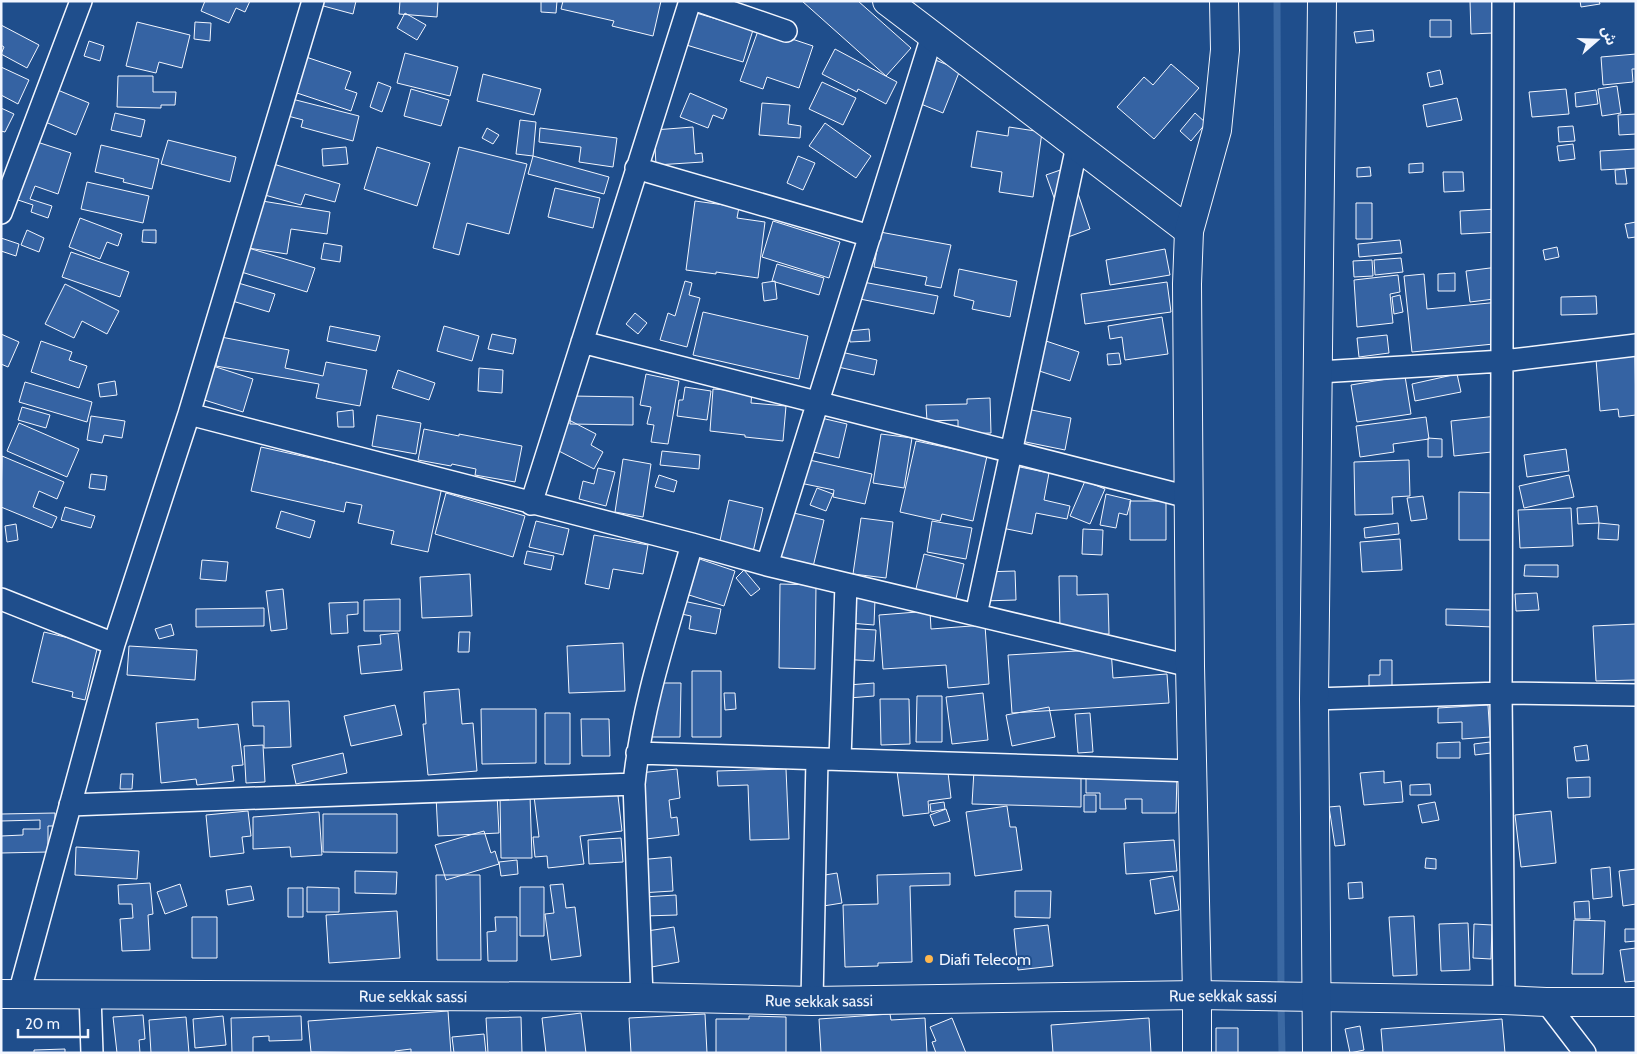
<svg xmlns="http://www.w3.org/2000/svg" width="1637" height="1054" font-family="Cabin,'Noto Sans Arabic',sans-serif">
<rect width="100%" height="100%" fill="#1f4e8c"/>
<g fill="none" stroke-linecap="round" stroke-linejoin="round">
<!-- stream -->
<path stroke="#3b69a3" stroke-width="7" d="M1277,1L1281,991
M1281,1002L1282,1053"/>
</g>
<!-- building -->
<path fill="#3563a3" stroke="#f2f6ff" d="M205,1H250L245,12L236,8L229,23L201,11Z
M317,1H356L353,14L316,4Z
M400,1H438L437,17L399,14Z
M541,1H557L556,13L541,12Z
M563,1H661L653,36L612,26L614,21L561,9Z
M802,1H858L911,48L886,76Z
M1470,1H1493V33L1471,34Z
M1580,1H1599L1600,4L1581,7Z
M693,12L753,30L743,62L683,44Z
M405,13L426,25L417,40L397,28Z
M1430,20H1451V37H1430Z
M137,22L190,35L182,68L159,62L156,73L126,66Z
M195,22L211,23L210,41L194,39Z
M1,25L39,45L27,68L1,54L4,47L1,45Z
M759,28L813,46L799,88L767,77L763,89L740,81Z
M1373,30L1374,41L1356,43L1354,32Z
M89,41L104,46L100,61L84,56Z
M835,49L897,82L886,104L858,89L857,92L822,74Z
M405,53L458,67L450,96L397,83Z
M1636,54V69H1632L1633,82L1603,85L1601,57Z
M303,56L351,72L345,89L357,93L351,111L291,91Z
M933,59L960,70L943,113L916,102Z
M1171,64L1199,88L1154,139L1117,107L1144,77L1153,85Z
M1,67L29,80L18,104L1,95Z
M1440,70L1443,84L1430,87L1427,73Z
M483,74L541,89L534,115L477,101Z
M118,76H153V92H176L175,105H161V108L117,107Z
M378,82L391,87L382,112L370,107Z
M822,82L856,98L843,125L809,109Z
M48,86L89,103L76,135L36,118Z
M1617,86L1621,113L1602,116L1598,89Z
M411,89L449,100L441,126L404,116Z
M1566,89L1569,114L1532,117L1529,92Z
M1596,90L1598,104L1576,107L1575,93Z
M690,93L727,109L723,119L713,115L708,128L680,117Z
M1457,98L1462,120L1427,127L1423,105Z
M292,99L359,116L353,141L301,127L303,120L288,116Z
M762,103L790,105L788,124L801,126L800,138L759,135Z
M1,108L14,114L5,132L1,131Z
M115,113L145,120L141,137L111,130Z
M1195,113L1206,123L1191,141L1180,131Z
M1636,114V134L1619,135L1618,115Z
M520,120L536,122L533,156L516,154Z
M825,123L871,156L856,178L809,146Z
M1573,126L1575,141L1559,142L1558,127Z
M693,127L695,154L702,153L703,162L656,165L654,130Z
M1009,127L1042,132L1033,197L999,192L1002,172L971,167L977,131L1008,136Z
M487,128L499,135L493,144L482,138Z
M540,128L617,138L613,167L579,162L581,147L539,142Z
M31,140L71,153L58,194L35,186L30,199L52,206L48,218L31,212L33,205L12,198Z
M168,140L236,157L230,182L161,164Z
M1573,144L1575,159L1559,161L1557,146Z
M101,145L159,159L152,189L123,182L124,179L95,172Z
M346,147L348,164L323,166L322,149Z
M377,147L430,163L417,206L364,189Z
M459,147L527,164L509,234L467,223L459,255L433,248Z
M1636,149V168L1601,170L1600,151Z
M533,156L609,177L604,194L528,174Z
M798,156L815,163L803,190L787,183Z
M270,163L340,184L335,202L305,194L301,205L261,194Z
M1423,163V172L1409,173V164Z
M1069,167L1090,229L1068,237L1046,175Z
M1370,167L1371,176L1357,177V168Z
M1625,169L1627,184H1616L1615,170Z
M1443,172H1463L1464,191L1444,192Z
M87,182L149,196L143,223L81,209Z
M555,188L600,198L593,228L548,217Z
M256,200L330,212L327,234L291,229L287,254L248,248Z
M695,201L739,207L737,218L765,222L758,278L716,272V274L686,270Z
M1356,203H1372V239H1356Z
M1497,209L1499,232L1461,234L1460,211Z
M80,218L122,234L118,246L107,242L100,259L69,247Z
M773,221L840,242L829,278L762,257Z
M1636,222V237L1628,238L1625,224Z
M27,230L44,238L39,252L21,245Z
M143,230H156V243L142,242Z
M880,232L951,245L941,288L925,285L927,277L874,267Z
M1,238L19,244L16,256L1,251Z
M1400,240L1402,253L1359,257L1358,244Z
M324,243L342,246L340,262L321,259Z
M245,247L315,268L307,292L238,271Z
M1557,247L1559,257L1545,260L1543,250Z
M1165,249L1170,275L1110,285L1106,260Z
M71,252L129,272L120,297L62,277Z
M1401,258L1403,272L1375,275L1374,260Z
M1372,260L1373,276L1354,277L1353,261Z
M777,264L824,278L819,295L772,281Z
M1498,267L1502,298L1470,302L1466,271Z
M959,269L1017,281L1010,317L972,309L974,301L954,296Z
M1455,273V291H1438V274Z
M1424,274L1427,309L1500,302L1504,343L1412,352L1404,276Z
M1398,275L1400,292L1390,294L1393,323L1357,327L1354,280Z
M685,281L692,283L689,295L700,298L687,347L660,340L668,313L675,316Z
M775,281L777,299L764,301L762,283Z
M235,282L275,294L269,312L229,300Z
M863,282L938,296L934,314L860,299Z
M1167,282L1171,312L1085,324L1081,294Z
M65,284L119,311L107,334L82,321L74,338L45,324Z
M1400,295L1403,312L1394,314L1392,297Z
M1596,296L1597,314L1561,315V297Z
M703,312L808,336L799,379L693,355Z
M635,313L647,323L638,334L626,324Z
M1162,317L1168,354L1125,360L1122,337L1110,339L1108,326Z
M330,326L380,336L376,351L327,341Z
M444,326L479,336L472,361L437,351Z
M869,329L870,341L850,342L849,331Z
M1,334L19,342L8,367L1,364Z
M492,334L516,339L513,354L488,349Z
M1387,335L1389,353L1359,357L1357,338Z
M1031,336L1079,352L1070,381L1021,365Z
M221,337L289,350L285,368L323,376L326,362L367,370L360,406L316,398L319,384L216,366Z
M41,341L72,352L69,360L87,366L79,388L31,372Z
M841,352L877,360L874,375L838,367Z
M1119,353L1121,364L1108,365L1107,354Z
M1635,356L1636,415L1619,417L1618,409L1600,411L1596,359Z
M213,366L253,379L243,412L201,399Z
M479,368L503,370L502,393L478,391Z
M398,370L435,383L429,400L392,388Z
M646,374L679,381L668,444L651,442L654,425L647,424L651,407L640,405Z
M1457,374L1461,392L1415,401L1412,384Z
M1405,376L1411,414L1357,422L1351,385Z
M115,381L117,395L100,397L98,384Z
M25,382L92,402L87,422L19,402Z
M685,387L711,391L707,420L677,416L679,400H683Z
M713,389L752,392L751,403L786,406L783,441L745,437V435L710,431Z
M571,396L633,397V425L570,424Z
M990,398L991,433L958,434V420L927,421L926,405L967,404V399Z
M22,407L50,415L46,428L18,420Z
M1017,407L1071,418L1065,450L1011,439Z
M353,410L354,427H338L337,412Z
M377,415L421,423L416,454L372,446Z
M91,416L125,421L122,438L104,435L102,443L87,440Z
M1497,416L1501,451L1454,456L1451,421Z
M817,417L847,424L839,458L809,451Z
M1426,417L1429,439L1393,444L1394,452L1360,457L1356,426Z
M567,419L596,434L591,445L603,452L594,469L553,448Z
M19,423L79,449L67,477L7,451Z
M424,429L459,436V434L522,446L515,482L475,475L476,469L452,464L451,466L418,460Z
M881,434L912,438L904,488L873,483Z
M1428,438L1442,439V457H1428Z
M916,441L987,456L973,521L942,514L940,521L900,512Z
M261,447L442,487L428,552L391,544L394,531L358,523L362,505L346,502L344,512L251,491Z
M1566,449L1569,471L1527,477L1524,455Z
M662,451L700,455L699,469L660,465Z
M2,456L64,482L57,499L39,491L33,507L57,517L52,528L1,507Z
M623,459L651,464L643,517L615,512Z
M805,459L872,474L865,504L833,497L834,490L800,483Z
M1409,460L1410,496L1392,497L1393,514L1355,515L1354,462Z
M1010,465L1049,473L1044,500L1070,506L1067,519L1036,513L1032,534L997,527Z
M598,468L615,472L606,506L579,499L583,481L594,484Z
M91,474L107,476L105,490L89,488Z
M659,475L677,481L674,492L655,487Z
M1569,475L1574,497L1524,508L1519,486Z
M1085,481L1105,489L1090,524L1070,516Z
M817,488L833,494L826,511L810,505Z
M1459,492L1499,493L1498,540H1459Z
M446,493L525,516L513,557L435,534Z
M1106,494L1131,500L1127,515L1119,513L1116,528L1100,525Z
M1423,496L1427,519L1411,521L1407,498Z
M729,500L763,508L753,552L719,545Z
M1130,501H1166V540H1130Z
M1597,506L1599,523L1578,524L1577,508Z
M65,507L95,516L91,528L61,520Z
M1571,508L1573,546L1520,548L1518,510Z
M281,511L315,521L310,538L276,528Z
M785,511L824,520L813,567L773,557Z
M861,518L893,522L886,578L853,574Z
M536,521L569,529L563,555L529,547Z
M932,521L972,528L966,559L927,552Z
M1398,523L1399,534L1365,538L1364,528Z
M1599,523L1619,525L1618,540L1598,539Z
M16,524L18,540L7,542L5,526Z
M1083,529L1103,530L1102,555L1082,554Z
M594,535L648,545L643,574L613,569L609,589L585,584Z
M1400,539L1402,570L1362,572L1360,542Z
M527,551L554,556L551,570L524,564Z
M682,553L735,571L724,606L670,589Z
M924,554L964,564L955,603L915,593Z
M202,560L228,562L226,581L200,579Z
M1525,565H1558V577L1524,576Z
M744,570L760,589L751,596L736,578Z
M1015,571L1016,600L983,601L982,572Z
M470,574L472,616L422,618L420,577Z
M1059,576H1077V595L1108,594L1109,634L1076,635L1060,630Z
M780,584L816,585L815,669L779,668Z
M283,589L287,629L271,631L266,591Z
M1537,593L1539,610L1516,611L1515,594Z
M839,596L875,599L874,625L838,622Z
M669,598L721,609L716,634L689,629L691,616L667,611Z
M400,599V631H364V600Z
M358,602V614L347,615L348,633L331,634L329,603Z
M264,608V626L196,627V609Z
M1446,609L1494,610L1493,627L1446,625Z
M930,611L931,629L985,625L989,684L948,688L946,665L883,669L879,615Z
M171,624L174,635L159,639L155,629Z
M1636,624V680L1596,681L1593,626Z
M841,628L876,630L874,661L839,659Z
M44,632L98,645L85,700L72,697L73,692L32,682Z
M459,632H470L469,652H458Z
M398,633L402,670L361,674L358,646L381,644L380,635Z
M623,643L625,691L569,693L567,646Z
M129,646L197,650L195,680L127,675Z
M1111,649L1113,678L1167,674L1169,703L1012,713L1008,655Z
M1380,660H1392V686H1369V675H1380Z
M692,671H721V737H692Z
M648,683H681L680,737H646Z
M874,683V696L836,699L835,686Z
M459,689L462,724L473,723L477,771L428,775L423,724H426L424,692Z
M724,693H735L736,709L725,710Z
M983,693L988,740L952,744L946,697Z
M917,696H942V742H916Z
M880,699H909L910,744L881,745Z
M289,701L291,747L264,748V726H253L252,702Z
M395,705L402,735L351,746L344,716Z
M1488,705L1490,737L1462,739V722L1438,723V708Z
M1049,707L1055,737L1012,746L1006,715Z
M481,709H536V763L482,764Z
M545,713H570V764H545Z
M1090,713L1093,752L1078,753L1075,714Z
M198,719V728L238,724L243,765L232,766L234,781L197,785L196,779L161,783L156,723Z
M581,719H609L610,756H582Z
M1460,742V758H1437V743Z
M1490,742L1491,753L1475,755L1474,744Z
M263,745L265,782L246,783L244,746Z
M1587,745L1589,760L1576,761L1574,747Z
M343,753L347,773L296,784L292,765Z
M947,764L951,798L928,801L929,813L903,816L897,771Z
M677,769L680,798L669,800L671,818L677,817L679,835L646,839L639,773Z
M786,769L789,839L750,840L748,785L718,786L717,771Z
M974,770L1081,773V807L972,804Z
M1384,771V783L1401,781L1403,802L1364,805L1360,773Z
M1086,773L1177,774L1176,813H1142V799H1125L1126,809H1100V793H1086Z
M121,774H133L132,789H120Z
M1590,777V797L1568,798L1567,778Z
M1430,784L1431,795H1410V785Z
M617,787L622,831L580,836L584,864L548,868L547,856L535,857L533,837H539L534,796Z
M497,794L499,833L438,836L436,796Z
M530,795L532,858H501L500,796Z
M1084,795H1096V812H1084Z
M944,802L945,809L931,812L930,804Z
M1435,802L1439,820L1422,823L1418,805Z
M1007,806L1010,827H1016L1022,870L975,876L966,812Z
M1340,806L1345,845L1335,846L1329,807Z
M946,809L950,821L934,826L930,815Z
M248,811L251,836L242,837L244,853L210,857L206,815Z
M1551,811L1556,863L1521,867L1515,815Z
M319,812L322,855L291,857L290,847L253,849V817Z
M55,813V826H48V852L1,853V836L23,835V829H40V820L1,821V814Z
M323,814H397V853L323,852Z
M484,831L491,853L495,851L499,864L446,880L435,845Z
M621,838L623,862L589,864L588,840Z
M1174,840L1177,871L1126,874L1124,843Z
M76,847L139,851L137,879L75,875Z
M671,857L673,891L640,893L638,860Z
M1426,858L1436,859V869L1425,868Z
M517,860L518,874L501,876L499,862Z
M1610,867L1612,897L1593,899L1591,869Z
M1636,869V904L1623,906L1619,871Z
M355,871L397,872L396,894L355,893Z
M837,873L842,903L811,908L807,878Z
M950,873V885L910,886L912,962L878,963V966L845,967L843,905L878,904L877,875Z
M436,875H480L481,960H437Z
M1173,876L1179,910L1155,914L1150,880Z
M1362,882L1363,898L1349,899L1348,883Z
M150,883L153,914L148,915L150,950L122,951L120,919L133,918L132,904H119L118,885Z
M180,884L187,906L165,914L157,892Z
M563,884L566,908L575,907L581,956L551,960L545,914L554,913L550,885Z
M251,886L254,900L228,905L226,890Z
M307,887L339,888V912H307Z
M520,887H544V936H520Z
M288,888H303V917H288Z
M1015,891H1051L1050,918L1015,917Z
M676,895L677,915L644,916L643,897Z
M1589,901L1590,919H1575L1574,902Z
M397,911L400,958L329,963L326,915Z
M1414,916L1417,975L1393,976L1389,917Z
M192,917H217V958H192Z
M495,917H517V961H488L487,932L496,931Z
M1574,920L1605,921L1603,974H1572Z
M1468,923L1470,970L1441,971L1439,924Z
M1474,924L1492,925L1491,959L1473,958Z
M1048,925L1053,966L1018,970L1014,929Z
M674,927L679,962L646,968L640,932Z
M1625,929H1636V941L1625,942Z
M1636,948V981L1625,982L1620,950Z
M448,1011L451,1053H411V1049L395,1051V1053L311,1052L308,1021Z
M581,1013L586,1053H546L542,1018Z
M705,1014L707,1053H631L629,1018Z
M890,1014L891,1020L925,1018L927,1053H821L819,1019Z
M143,1015L145,1039L139,1040L140,1053H117L113,1017Z
M223,1016L226,1045L195,1048L193,1019Z
M301,1016L302,1040L269,1041V1036L253,1037V1053H232L231,1018Z
M749,1016L786,1017V1053H716V1019H749Z
M186,1017L189,1053H151L149,1020Z
M521,1017L522,1053H488L486,1018Z
M952,1018L966,1053H936L932,1042L936,1041L930,1027Z
M1149,1018L1151,1053H1053L1051,1025Z
M1502,1019L1505,1053H1383L1381,1029Z
M1360,1026L1364,1050L1350,1053L1345,1029Z
M1216,1028H1238V1053H1216Z
M484,1034L486,1053H454L452,1037Z
M65,1049V1053H34V1050Z"/>
<g fill="none" stroke-linecap="round" stroke-linejoin="round">
<defs>
<path id="street" d="M699,1L786,31
M1503,1L1501,693L1504,1000
M636,168L870,236
M1,213L81,1
M582,342L1188,497
M1319,372L1503,361L1636,345
M189,414L692,544L767,565L1190,666
M531,504L690,1
M767,565L932,36
M1,599L114,644
M976,615L1077,146
M1314,699L1501,693L1636,695
M637,753L1193,771
M840,759L846,584
M70,805L634,784
M19,994L114,644L189,414L313,1
M90,995L92,1053
M642,997L634,784C642,702 670,623 692,544
M812,1001L817,759
M1546,1002L1585,1053"/>
<g id="secondary">
<path d="M887,1L1189,231"/>
<path id="s1" d="M1,994L642,997L812,1001L1197,995L1504,1000L1546,1002H1636"/>
<path d="M1197,1053V995L1190,666L1187,284L1189,231L1217,130L1225,50L1224,1"/>
<path d="M1317,1053L1314,699L1322,1"/>
</g>
</defs>
<!-- street casing -->
<use href="#street" stroke="#f2f6ff" stroke-width="24"/>
<!-- secondary casing -->
<use href="#secondary" stroke="#f2f6ff" stroke-width="30"/>
<!-- street -->
<use href="#street" stroke="#1f4e8c" stroke-width="21"/>
<!-- secondary -->
<use href="#secondary" stroke="#1f4e8c" stroke-width="28"/>
</g>
<!-- markers -->
<circle fill="#ffb74d" stroke="#1f4e8c" stroke-width="2" cx="929" cy="959" r="5"/>
<g text-anchor="middle" stroke-width="4" stroke-linejoin="round" paint-order="stroke">
<!-- poi labels -->
<g font-size="16" fill="#f2f6ff" stroke="#1f4e8c" text-anchor="start">
<text x="939" y="965">Diafi Telecom</text>
</g>
<!-- street labels -->
<g font-size="16" fill="#f2f6ff" stroke="#1f4e8c">
<text dy="6" stroke="none"><textPath href="#s1" startOffset="412">Rue sekkak sassi</textPath></text>
<text dy="6" stroke="none"><textPath href="#s1" startOffset="1222">Rue sekkak sassi</textPath></text>
<text dy="6" stroke="none"><textPath href="#s1" startOffset="818">Rue sekkak sassi</textPath></text>
</g>
</g>
<!-- border -->
<rect width="1637" height="1054" fill="none" stroke="#f2f6ff" stroke-width="5"/>
<!-- north arrow -->
<g transform="translate(1597 40) rotate(70)" stroke="#1f4e8c" stroke-width="4" paint-order="stroke">
<path d="M0-4L9 19L0 12L-9 19Z" fill="#f2f6ff"/>
<text y="-8" font-size="14" font-weight="bold" text-anchor="middle" fill="#f2f6ff">ش</text>
</g>
<!-- scale -->
<path d="M18 1029v8h70v-8" fill="none" stroke="#f2f6ff" stroke-width="2.5"/>
<text x="25" y="1029" font-size="15" fill="#f2f6ff" stroke="#1f4e8c" stroke-width="4" paint-order="stroke">20 m</text>
</svg>
